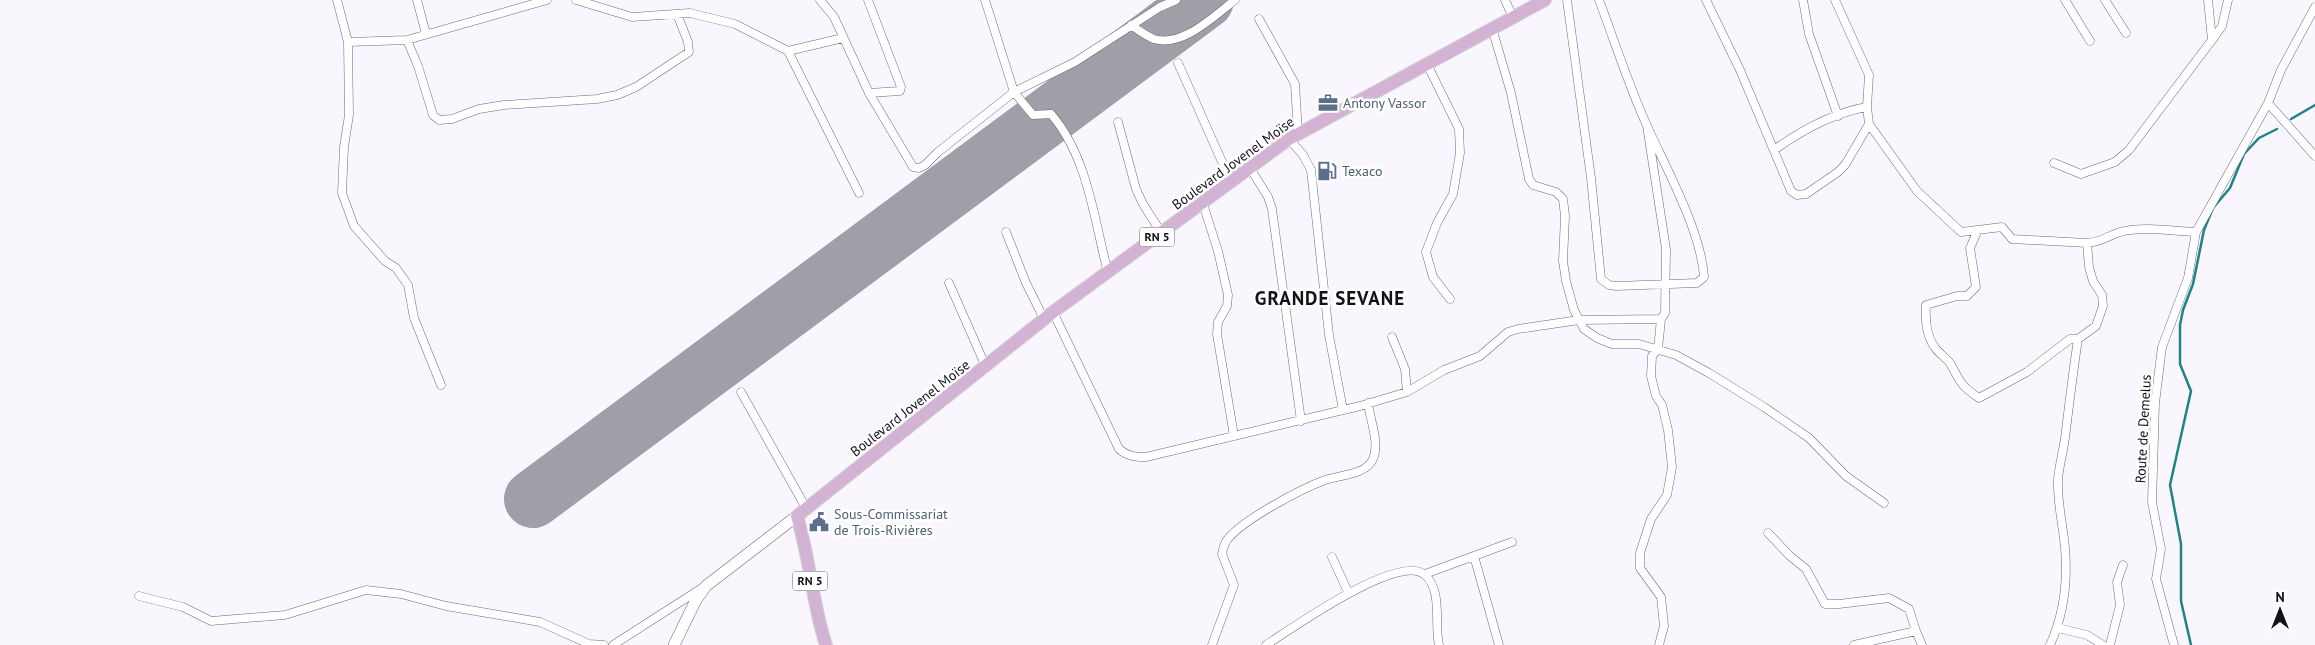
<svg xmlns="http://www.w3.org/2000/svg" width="2315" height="645" font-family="'PT Sans',sans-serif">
<rect width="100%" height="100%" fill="#f9f6fe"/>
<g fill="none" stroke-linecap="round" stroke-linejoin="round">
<!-- stream -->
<path stroke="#1e838a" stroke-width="2.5" d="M2291,119L2315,105
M2191,645L2181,601V544L2170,485L2191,391L2180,364V325L2183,310L2193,284L2204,230L2213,208L2230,188L2244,154L2259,138L2277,129"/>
<!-- runway -->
<path stroke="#a09ea6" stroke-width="58" d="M533,499L1205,0"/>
<defs>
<path id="street" d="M337,0L348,42L349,115L344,147L342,193L354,226L385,261L396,268L408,285L414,318L441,385
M417,0L426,34
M576,0L632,17L690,13L735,24L788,51L859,193
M820,0L834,17L869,93L913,167L919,168L925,165L938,152L1014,92L1033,115L1051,114C1088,157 1094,219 1108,273
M868,0L901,87L900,91L869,93
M985,0L1014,92L1075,62L1160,7L1176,0
M1505,0L1513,17
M1567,0L1591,178L1601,279L1609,285L1616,286L1697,283L1704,277C1701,231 1667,170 1648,128C1629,87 1615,42 1599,0
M1706,0L1740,70L1791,191L1797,195L1806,194L1838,172L1845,165L1869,124L1867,107L1869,75L1835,0
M1803,0L1809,34L1838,116
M2065,0L2090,41
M2105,0L2126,33
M1259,19L1295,84L1298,133
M1131,25C1138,30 1146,36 1154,39C1182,48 1214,16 1235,0
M1492,28L1511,93L1529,179L1533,185L1556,192L1563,199L1565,216L1563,261L1566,281L1574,310L1584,329L1597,338L1612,344H1639L1676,355L1709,373L1764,407L1809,438L1846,476L1884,503
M2213,39L2222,26L2228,0
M407,40L418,66L433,115L439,120L452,119L479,109L504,105L597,99L617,95L636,87L689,52L688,42L677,14
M348,42L407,40L547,0
M788,51L843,38
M1178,63L1231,182
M1427,64L1459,129L1460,153L1453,194L1437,223L1426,252L1433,277L1450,299
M2268,103L2315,156
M1118,122L1136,189L1143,204L1162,234
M1869,124L1917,191L1961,232L2002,227L2012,239L2087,243
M1289,139L1303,155L1311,170L1329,335L1343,410
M1774,150C1802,130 1832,113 1867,107
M2054,163L2081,174L2115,162L2129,150L2212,40L2208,0
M1250,168L1268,197L1272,209L1301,421
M1203,204L1218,251L1228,295L1227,306L1218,322L1217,334L1234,436
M1978,230L1970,248L1976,287L1967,296H1957L1926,305C1925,320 1926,337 1936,349C1940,354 1946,358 1950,363C1961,383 1960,385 1979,398L2027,372L2070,339H2078
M1006,232L1026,283L1044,319
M949,283L986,367
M1053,312L1119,449C1127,456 1135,457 1146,457L1360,406L1407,392L1444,370L1480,356L1508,332L1518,329L1579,320L1661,319L1665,313L1666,249L1647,126
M1392,337L1405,369L1407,392
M741,392L806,508
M1768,533L1790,556L1806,569L1825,604H1839L1889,598L1909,609L1916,631
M1474,556L1499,645
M1332,557L1348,592
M1425,574L1512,542
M139,596L183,607L211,621L285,615L366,590L401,594L446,606L540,622L589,644L604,645
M2058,628L2087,635L2103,645
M613,645L702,588
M1212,645L1234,585L1222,554C1223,549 1224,544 1227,540C1242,520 1301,489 1325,480C1340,475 1366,475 1373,459C1380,443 1370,420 1368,403
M1266,645C1291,629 1399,552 1425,575C1443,591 1434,624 1439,645
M1659,645L1664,626L1661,597L1640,568V553L1651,519L1667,495L1672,467L1668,430L1662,405L1656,396L1651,376L1652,356L1658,349L1661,319
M1854,645L1916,631L1922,645
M2050,645C2064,614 2068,582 2065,548C2063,525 2057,502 2058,480C2059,466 2063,452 2065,438C2069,405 2073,372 2078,339L2096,326L2103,306L2102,295L2093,281L2089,267L2087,243C2102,242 2107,236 2120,232C2144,226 2172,231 2196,232
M2110,645L2120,605L2117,582L2123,565
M2174,645L2156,579L2161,549L2152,502L2155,403L2162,347L2188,278L2196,232L2268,103L2281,70L2315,7"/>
<path id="secondary" d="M674,645L696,600L706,586L797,516"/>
<path id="primary" d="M826,645C812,603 810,558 797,516L1053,312L1289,139L1545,0"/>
</defs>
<!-- street casing -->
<use href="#street" stroke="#6e687a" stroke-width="9"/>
<!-- secondary casing -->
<use href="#secondary" stroke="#6e687a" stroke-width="12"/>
<!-- primary casing -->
<use href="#primary" stroke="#d5d4d6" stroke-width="14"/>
<!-- street -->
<use href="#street" stroke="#fff" stroke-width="8"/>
<!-- secondary -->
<use href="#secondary" stroke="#fff" stroke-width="11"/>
<!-- primary -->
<use href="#primary" stroke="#d3b3d4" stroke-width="12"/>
</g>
<!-- icons -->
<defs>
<symbol id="office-bare" viewBox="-9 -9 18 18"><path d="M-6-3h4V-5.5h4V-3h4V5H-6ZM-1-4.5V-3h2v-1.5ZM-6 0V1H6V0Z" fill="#5c6f8a" stroke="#fff" stroke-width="2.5" paint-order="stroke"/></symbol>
<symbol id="fuel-bare" viewBox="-9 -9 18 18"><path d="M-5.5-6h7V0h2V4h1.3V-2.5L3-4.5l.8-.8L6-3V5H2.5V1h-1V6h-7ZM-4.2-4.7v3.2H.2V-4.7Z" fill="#5c6f8a" stroke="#fff" stroke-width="2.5" paint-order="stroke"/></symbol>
<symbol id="civic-bare" viewBox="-9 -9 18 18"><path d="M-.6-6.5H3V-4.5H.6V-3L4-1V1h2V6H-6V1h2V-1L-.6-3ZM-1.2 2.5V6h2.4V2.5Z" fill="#5c6f8a" stroke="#fff" stroke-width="2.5" paint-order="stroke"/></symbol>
</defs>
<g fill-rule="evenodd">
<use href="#office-bare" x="1314" y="89" width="28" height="28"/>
<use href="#fuel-bare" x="1313" y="157" width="28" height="28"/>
<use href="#civic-bare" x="805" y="508" width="28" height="28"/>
</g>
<g text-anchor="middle" stroke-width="5" stroke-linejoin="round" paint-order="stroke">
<!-- shield labels -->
<g fill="#fff" stroke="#5a595e" stroke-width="1">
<rect x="1139.5" y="227.5" width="35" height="19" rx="4"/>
<rect x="792.5" y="571.5" width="35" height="19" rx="4"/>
</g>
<g font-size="12" font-weight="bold" fill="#141219">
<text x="1157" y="241">RN 5</text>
<text x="810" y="585">RN 5</text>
</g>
<!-- service labels -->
<g font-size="14" fill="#4e5e75" stroke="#fff" text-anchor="start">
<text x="1343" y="108">Antony Vassor</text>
<text x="1342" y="176">Texaco</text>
<text x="834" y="519">Sous-Commissariat<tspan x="834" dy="16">de Trois-Rivières</tspan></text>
</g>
<!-- street labels -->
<g font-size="14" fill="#141219" stroke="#fff">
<text transform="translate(1233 163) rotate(-36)" y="5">Boulevard Jovenel Moïse</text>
<text transform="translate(910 408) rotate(-38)" y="5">Boulevard Jovenel Moïse</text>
<text transform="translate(2143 429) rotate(-87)" y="5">Route de Demelus</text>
</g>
<!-- district labels -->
<g font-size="19" font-weight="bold" letter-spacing="1" fill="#141219" stroke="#fff">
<text x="1330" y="305">GRANDE SEVANE</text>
</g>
</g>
<!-- north arrow -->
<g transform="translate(2280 610)" stroke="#ffffff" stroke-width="4" paint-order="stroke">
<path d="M0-4L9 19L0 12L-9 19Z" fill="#141219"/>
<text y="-8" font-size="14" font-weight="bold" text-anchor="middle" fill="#141219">N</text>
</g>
</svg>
